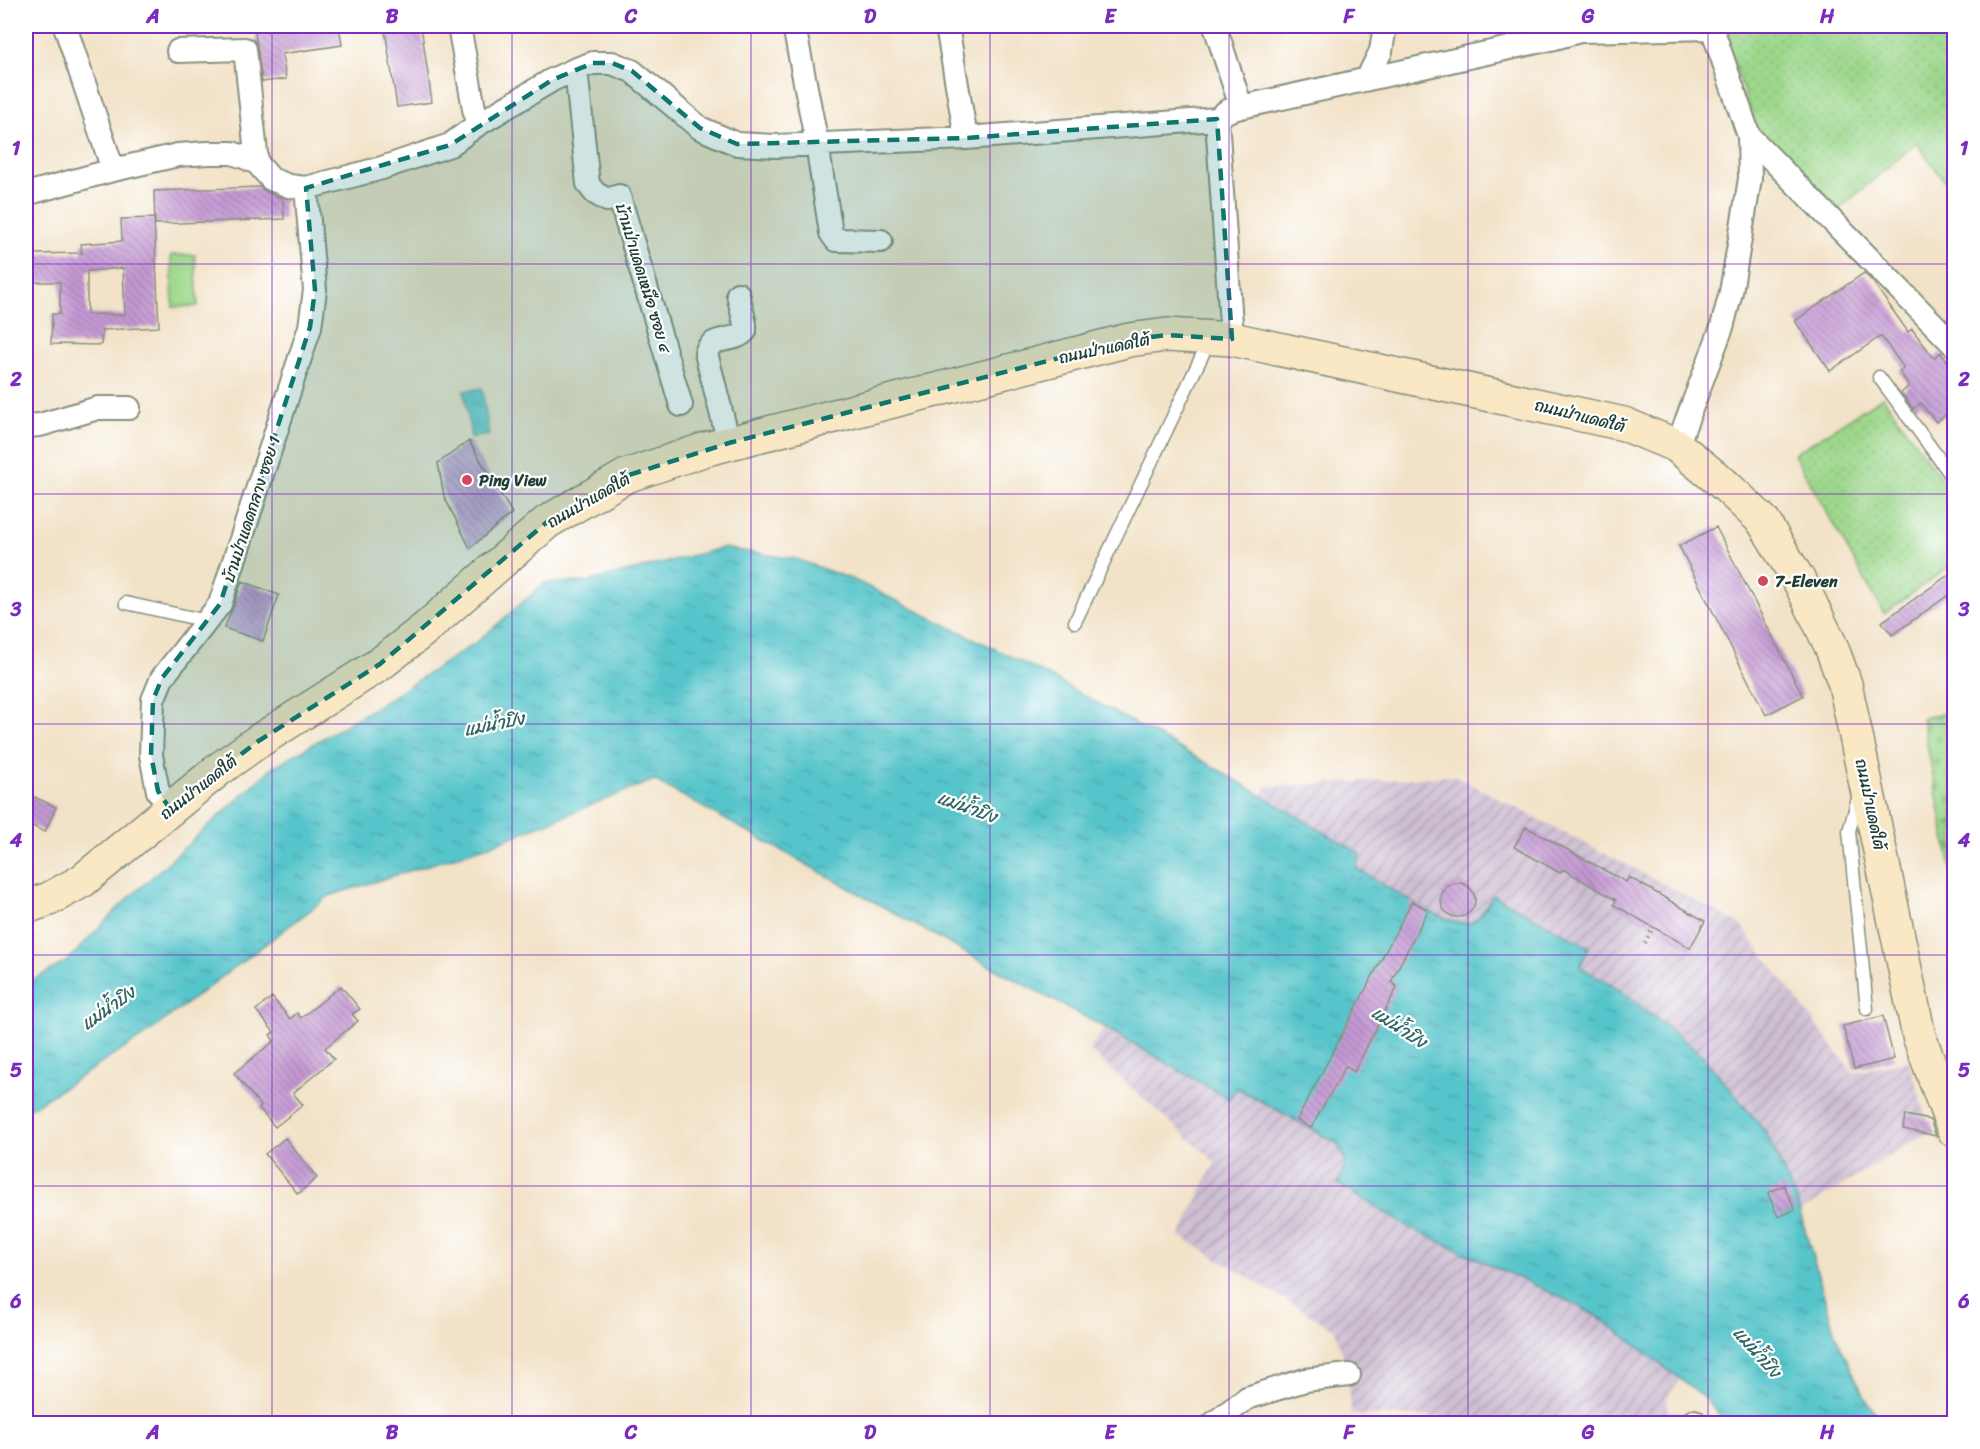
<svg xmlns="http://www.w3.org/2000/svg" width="1980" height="1449" font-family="Sriracha,'Playpen Sans Thai',sans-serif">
<defs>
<pattern id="industrial-furrows" width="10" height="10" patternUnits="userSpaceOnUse" patternTransform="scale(1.5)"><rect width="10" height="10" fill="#cdbed2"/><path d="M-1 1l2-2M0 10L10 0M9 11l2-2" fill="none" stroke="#a69cab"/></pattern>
<pattern id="grass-dots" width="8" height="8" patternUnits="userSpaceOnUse" patternTransform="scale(1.5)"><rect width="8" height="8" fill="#9cd78b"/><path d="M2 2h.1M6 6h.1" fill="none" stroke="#86b979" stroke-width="1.8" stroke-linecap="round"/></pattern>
<pattern id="cemetery-stones" width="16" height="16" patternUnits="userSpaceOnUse" patternTransform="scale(1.5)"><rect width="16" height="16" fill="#9cd78b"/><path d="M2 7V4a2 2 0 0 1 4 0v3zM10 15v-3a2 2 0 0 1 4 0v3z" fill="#86b979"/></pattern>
<pattern id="water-ripples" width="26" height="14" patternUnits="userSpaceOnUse" patternTransform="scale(1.5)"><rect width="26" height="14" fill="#57c5cb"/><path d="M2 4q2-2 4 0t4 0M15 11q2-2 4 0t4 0" fill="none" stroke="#47a1a6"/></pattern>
<pattern id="building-back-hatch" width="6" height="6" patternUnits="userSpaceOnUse" patternTransform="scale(1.5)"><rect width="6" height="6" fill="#c498d3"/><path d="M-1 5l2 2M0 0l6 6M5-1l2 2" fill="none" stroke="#9f7dac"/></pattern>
</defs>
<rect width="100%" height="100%" fill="#fff"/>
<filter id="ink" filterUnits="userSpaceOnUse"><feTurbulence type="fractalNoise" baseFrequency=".0167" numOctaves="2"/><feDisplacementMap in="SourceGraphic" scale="12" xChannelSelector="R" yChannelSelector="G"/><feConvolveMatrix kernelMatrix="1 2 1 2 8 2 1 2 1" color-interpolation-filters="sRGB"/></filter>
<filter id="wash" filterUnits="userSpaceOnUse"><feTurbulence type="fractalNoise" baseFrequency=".008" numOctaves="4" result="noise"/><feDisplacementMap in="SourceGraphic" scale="24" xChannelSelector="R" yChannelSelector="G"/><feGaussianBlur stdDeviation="1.35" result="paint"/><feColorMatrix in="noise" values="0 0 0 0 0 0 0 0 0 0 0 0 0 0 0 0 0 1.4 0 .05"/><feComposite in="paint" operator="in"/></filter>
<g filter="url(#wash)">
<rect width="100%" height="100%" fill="#f2e2c7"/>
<!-- industrial -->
<path fill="url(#industrial-furrows)" d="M1455,776L1739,923L1853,1073L1909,1060L1930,1131L1783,1222L1667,1398V1410L1690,1414L1684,1423L1351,1415L1349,1375L1335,1330L1180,1236L1215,1162L1089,1050L1226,860L1267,787Z"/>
<!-- grass -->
<path fill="url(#grass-dots)" stroke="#5e8a60" stroke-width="1.5" d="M1721,26H1954V193L1916,143L1838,210L1758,133Z
M1883,397L1954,497V563L1884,614L1794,454Z"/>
<!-- cemetery -->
<path fill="url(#cemetery-stones)" stroke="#5e8a60" stroke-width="1.5" d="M1954,711V884L1922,718Z"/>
<!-- garden -->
<path fill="#9cd78b" stroke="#5e8a60" stroke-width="1.5" d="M171,255H195L198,306L173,307Z"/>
<!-- water -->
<path fill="url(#water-ripples)" stroke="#3b8180" stroke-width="1.5" d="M482,388L489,435L471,438L464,391Z
M722,548L796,559L854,580L1034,668L1210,765L1361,854L1356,868C1377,880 1448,929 1469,923C1480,920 1487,903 1493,895L1589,947L1580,967L1623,992L1702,1055L1767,1134L1797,1202L1835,1334L1866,1400L1884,1423H1726L1703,1397L1602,1319L1571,1302L1410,1228L1338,1184L1346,1161L1337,1143L1237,1088L1229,1099L1106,1028L997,970L654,780L489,846L329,896L141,1038L36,1105L26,1109V984L67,961L119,907L273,767L381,704L477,642L545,583L586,582Z"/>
<g id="blocks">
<!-- building -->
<path fill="url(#building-back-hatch)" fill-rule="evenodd" d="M254,26H339L342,45L282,54L286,79L262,82Z
M421,26L432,102L397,107L385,30Z
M260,187L266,192L283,198L284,219L155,224L154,191Z
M154,218L159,327L102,330L101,345L51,344L52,314H60V282H34V254L82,253L81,244L122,241L121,219ZM123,268L125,315L87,314V271Z
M1864,273L1873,282L1908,332L1912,329L1934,358L1941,352L1954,371V409L1936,422L1921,403L1913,409L1901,393L1909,386L1899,371L1904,368L1881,336L1830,371L1795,321Z
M469,441L512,513L470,548L444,496L438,463Z
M1716,527L1803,696L1766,715L1679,546Z
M1954,571V591L1892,635L1882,622Z
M242,581L279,595L263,641L224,628L233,608Z
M26,793L56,807L45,832L26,823Z
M1526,827L1626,882L1629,877L1705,921L1690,948L1614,905L1616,900L1563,869L1560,873L1514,847Z
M1441 900a17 17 0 1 1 34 0a17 17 0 1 1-34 0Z
M1412,901L1428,910L1391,982L1397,987L1354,1072L1346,1066L1311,1128L1297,1120Z
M341,986L360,1009L352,1014L358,1021L325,1048L334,1059L293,1093L303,1105L275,1127L259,1108L261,1106L234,1073L274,1041L270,1035L274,1032L256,1010L272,997L290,1019L297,1013L301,1018Z
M1883,1016L1894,1059L1854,1069L1843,1026Z
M1905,1115L1930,1120L1936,1136L1903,1129Z
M285,1138L317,1178L298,1194L265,1154Z
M1784,1185L1795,1210L1778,1217L1768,1193Z"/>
</g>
</g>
<g filter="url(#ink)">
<use href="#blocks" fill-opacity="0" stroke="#88907e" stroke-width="1.5"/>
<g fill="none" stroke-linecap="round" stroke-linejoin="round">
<defs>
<path id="lane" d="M1879,377L1954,479
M126,603L207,621
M1075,622L1210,339
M1859,795L1849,831L1867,1009"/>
<path id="street" d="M65,26L113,170
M794,26L817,144L831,233L836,240L881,241
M947,26L966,138
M1215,26L1241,107
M178,51L245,49L257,163
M576,69L588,184L595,193L607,200L619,196L681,405
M1367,79L1381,51L1385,26
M1217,119L1232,339
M477,125L552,80L576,69L593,63H612L632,71L700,128L737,144L776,146L966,138L1217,119L1227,111L1241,107L1555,38L1580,31L1712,28L1749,136L1750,179L1731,292L1722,327L1677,446
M1749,136L1954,345
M26,194L113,170L178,155L208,153H232L244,157L257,163L271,179L289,186L306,188L382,168L450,145L477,125L459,26
M26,426L40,425L98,408H129
M729,443L706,353C712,334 733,344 745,331V324L738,294
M170,809L158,791L151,755L153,700L162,678L220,604L310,327L315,290L306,188
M1935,1080L1954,1070
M1694,1421L1696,1424
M1213,1424L1247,1398L1305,1380L1349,1375"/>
<path id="secondary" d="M26,907L49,899L82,881L218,770L257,742L380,664L426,628L547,522L626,476L703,450L1129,340L1167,335L1232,339L1624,424L1677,446L1726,486L1763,521L1801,584L1831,646L1845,684L1919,1036L1954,1130"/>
</defs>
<!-- lane casing -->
<use href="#lane" stroke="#88907e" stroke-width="15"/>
<!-- street casing -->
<use href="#street" stroke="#88907e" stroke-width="26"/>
<!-- secondary casing -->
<use href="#secondary" stroke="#88907e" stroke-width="36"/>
<!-- path -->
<path stroke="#88907e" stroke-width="4" stroke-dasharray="1.5 4.5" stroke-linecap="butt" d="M1645,943L1653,927
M26,952L33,931"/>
<!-- lane -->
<use href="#lane" stroke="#fff" stroke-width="12"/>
<!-- street -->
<use href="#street" stroke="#fff" stroke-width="22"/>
<!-- secondary -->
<use href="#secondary" stroke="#fae7c3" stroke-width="33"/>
</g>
</g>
<!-- marked area -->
<path fill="#0f766e" fill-opacity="0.2" stroke="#0f766e" stroke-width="4.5" stroke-dasharray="12 8" stroke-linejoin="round" d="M593,63H612L632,71L700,128L737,144L966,138L1217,119L1232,339L1167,335L1129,340L729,443L626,476L547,522L380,664L257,742L170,809L158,791L151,755L153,700L162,678L220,604L310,327L315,290L306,188L450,145L552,80Z"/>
<!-- grid -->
<path fill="none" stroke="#7b2cbf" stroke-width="1.5" stroke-opacity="0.55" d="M272,26V1424M512,26V1424M751,26V1424M990,26V1424M1229,26V1424M1468,26V1424M1708,26V1424M26,264H1954M26,494H1954M26,724H1954M26,955H1954M26,1186H1954"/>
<!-- markers -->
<g fill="#d1495b" stroke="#fff" stroke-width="2">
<circle cx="467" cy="480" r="6"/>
<circle cx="1763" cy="581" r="6"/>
</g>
<g text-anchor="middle" stroke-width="4.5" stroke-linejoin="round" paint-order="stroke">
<!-- street labels -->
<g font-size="16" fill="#1f3d34" stroke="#fff">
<text transform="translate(644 278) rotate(73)" y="6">บ้านป่าแดดเหนือ ซอย ๔</text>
<text transform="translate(1104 348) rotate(-12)" y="6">ถนนป่าแดดใต้</text>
<text transform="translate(1580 415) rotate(14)" y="6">ถนนป่าแดดใต้</text>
<text transform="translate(588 500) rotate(-30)" y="6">ถนนป่าแดดใต้</text>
<text transform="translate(251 509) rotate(-72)" y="6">บ้านป่าแดดกลาง ซอย 1</text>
<text transform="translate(198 787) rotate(-38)" y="6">ถนนป่าแดดใต้</text>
<text transform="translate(1871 804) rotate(78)" y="6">ถนนป่าแดดใต้</text>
</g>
<!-- poi labels -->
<g font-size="16" font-weight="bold" fill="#1f3d34" stroke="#fff" text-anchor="start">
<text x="479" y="486">Ping View</text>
<text x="1775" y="587">7-Eleven</text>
</g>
<!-- water labels -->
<g font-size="18" font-style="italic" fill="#306661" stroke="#fff">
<text transform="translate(494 724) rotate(-11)" y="6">แม่น้ำปิง</text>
<text transform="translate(967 807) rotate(20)" y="6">แม่น้ำปิง</text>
<text transform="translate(108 1008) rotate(-35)" y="6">แม่น้ำปิง</text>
<text transform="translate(1399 1027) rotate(33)" y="6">แม่น้ำปิง</text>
<text transform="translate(1757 1352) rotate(48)" y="6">แม่น้ำปิง</text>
</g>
</g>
<!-- margin -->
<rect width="1980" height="1449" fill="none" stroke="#fff" stroke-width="66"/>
<rect x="33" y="33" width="1914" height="1383" fill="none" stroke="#7b2cbf" stroke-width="2"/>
<g font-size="20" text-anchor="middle" font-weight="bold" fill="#7b2cbf">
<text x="153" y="23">A</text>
<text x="392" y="23">B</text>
<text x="631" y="23">C</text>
<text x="870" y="23">D</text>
<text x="1110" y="23">E</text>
<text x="1349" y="23">F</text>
<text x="1588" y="23">G</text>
<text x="1827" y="23">H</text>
<text x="16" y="155">1</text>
<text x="1964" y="155">1</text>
<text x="16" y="386">2</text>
<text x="1964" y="386">2</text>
<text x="16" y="616">3</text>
<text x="1964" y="616">3</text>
<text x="16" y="847">4</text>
<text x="1964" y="847">4</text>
<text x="16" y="1077">5</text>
<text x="1964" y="1077">5</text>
<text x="16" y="1308">6</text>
<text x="1964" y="1308">6</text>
<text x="153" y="1439">A</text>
<text x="392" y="1439">B</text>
<text x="631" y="1439">C</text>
<text x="870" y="1439">D</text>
<text x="1110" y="1439">E</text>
<text x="1349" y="1439">F</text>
<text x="1588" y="1439">G</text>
<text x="1827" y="1439">H</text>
</g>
</svg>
